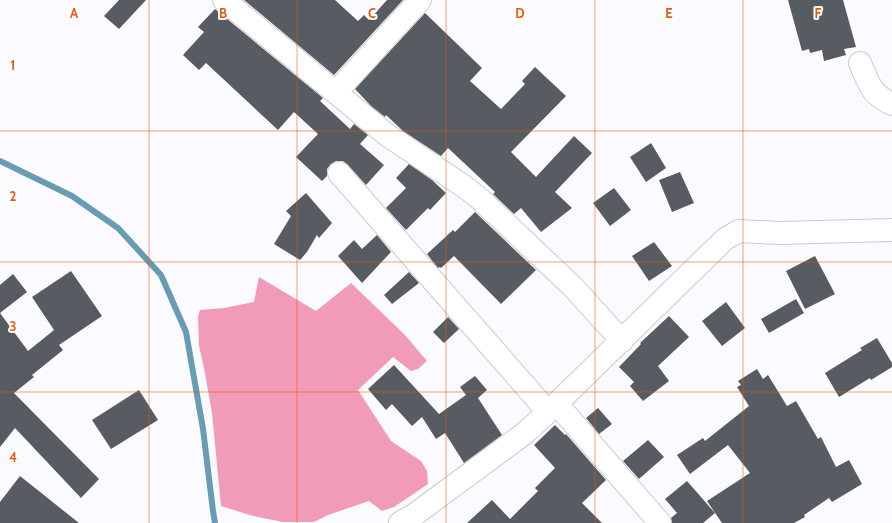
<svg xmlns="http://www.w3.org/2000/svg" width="892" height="523" font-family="Cabin,sans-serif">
<rect width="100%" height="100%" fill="#fbfaff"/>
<!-- forest -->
<path fill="#f19bb8" d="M259,277L316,311L351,283L405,335L427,361L418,369L411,371L393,357L358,390L391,441L421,461L427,471L428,484L394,507L382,511L369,501L328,515L314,522H283L253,516L221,506L212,413L204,368L199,346L198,317L200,310L224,308L254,302Z"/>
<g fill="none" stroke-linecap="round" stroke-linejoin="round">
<!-- stream -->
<path stroke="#679cb4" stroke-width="6" d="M0,161L72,196L118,228L161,275L186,332L203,429L213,511L215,523"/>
</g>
<!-- building -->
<path fill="#575b62" d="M119,0H146L119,29L104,16Z
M244,0H335L358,21L364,15L369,20L387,0H403L334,75Z
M788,0H843L856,47L844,49L846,55L824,61L822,50L810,53L809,49L802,51Z
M215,9L323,98L320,101L350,129L354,124L368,135L360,144L384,165L366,185L348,165L343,161H336L331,164L327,169V176L322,181L296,157L318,134L294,112L278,130L206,63L199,70L183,55L204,32L198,27Z
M425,13L482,68L470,81L501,109L525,84L522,81L535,67L566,96L511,152L536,177L574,136L592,153L555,192L572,208L541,232L521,208L514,214L493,194L495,192L448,148L441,156L403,131L386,115L385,117L371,106L355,89Z
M651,143L666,168L646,182L630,157Z
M409,164L432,180L446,193L430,210L428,208L406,230L386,208L406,188L396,178Z
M680,172L694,203L672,212L659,180Z
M614,188L631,210L610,226L593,203Z
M306,193L332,223L319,238L317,235L307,252L300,260L274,244L291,216L286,211Z
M475,212L536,270L501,304L454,256L441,268L440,267L438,268L427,254L453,230L455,232Z
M377,235L391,252L362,283L338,256L354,240L362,249Z
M654,242L672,266L649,281L632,256Z
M815,256L835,294L805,309L786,271Z
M71,271L102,316L59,345L63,350L32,375L34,377L14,393L99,479L81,498L15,428L0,447V313L28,351L54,330L32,297Z
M409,272L419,283L392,304L384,295Z
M13,274L27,292L0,313V285Z
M796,299L804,313L769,333L761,319Z
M726,302L745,328L722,346L702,321Z
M669,316L689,337L658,366L669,381L643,401L630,386L634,382L619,367L641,344L640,343Z
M448,317L459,329L444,343L433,332Z
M877,338L892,363V367L871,380L870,378L839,397L825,373L862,350L860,348Z
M394,365L439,414L466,395L460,387L475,376L487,390L478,398L502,435L464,463L445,433L436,439L422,417L412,426L392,404L386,410L368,389Z
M757,369L763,379L768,375L787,406L796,401L818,439L821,437L836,467L849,460L862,484L832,502L829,498L804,515L805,517L794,523H722L707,501L750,473L728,445L690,474L677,455L703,438L705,441L749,406L737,387L741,385L738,381Z
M139,390L158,420L111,449L92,420Z
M598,408L612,424L599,434L586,418Z
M555,425L565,435L566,434L606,480L582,503L602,523H467L492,500L510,519L538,491L535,488L555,468L534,445Z
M648,440L664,457L639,479L623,461Z
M20,476L79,523H0V502Z
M687,481L715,513L703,523H672L671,518L677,513L665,499Z"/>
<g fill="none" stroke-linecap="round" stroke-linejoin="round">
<defs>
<path id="street" d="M224,0L387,135L465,187L480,199L573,287L622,341
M860,63C869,83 870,94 892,104
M336,92L420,0
M339,173L548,412
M557,404L660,523
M400,523L414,515L525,433L548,412L725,239L739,231L780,233L892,230"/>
</defs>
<!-- street casing -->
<use href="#street" stroke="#cac9d1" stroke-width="24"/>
<!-- street -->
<use href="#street" stroke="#fff" stroke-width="22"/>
</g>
<!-- grid -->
<path fill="none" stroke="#e8590c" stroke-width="1" stroke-opacity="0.55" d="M149,0V523M297,0V523M446,0V523M595,0V523M743,0V523M0,131H892M0,262H892M0,392H892"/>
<g font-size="13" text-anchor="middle" font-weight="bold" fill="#e8590c" stroke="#fff" stroke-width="4" stroke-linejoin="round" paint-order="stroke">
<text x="74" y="18">A</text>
<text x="223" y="18">B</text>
<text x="372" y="18">C</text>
<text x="520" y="18">D</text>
<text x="669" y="18">E</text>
<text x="818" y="18">F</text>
<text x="13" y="70">1</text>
<text x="13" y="201">2</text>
<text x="13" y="331">3</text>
<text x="13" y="462">4</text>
</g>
</svg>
